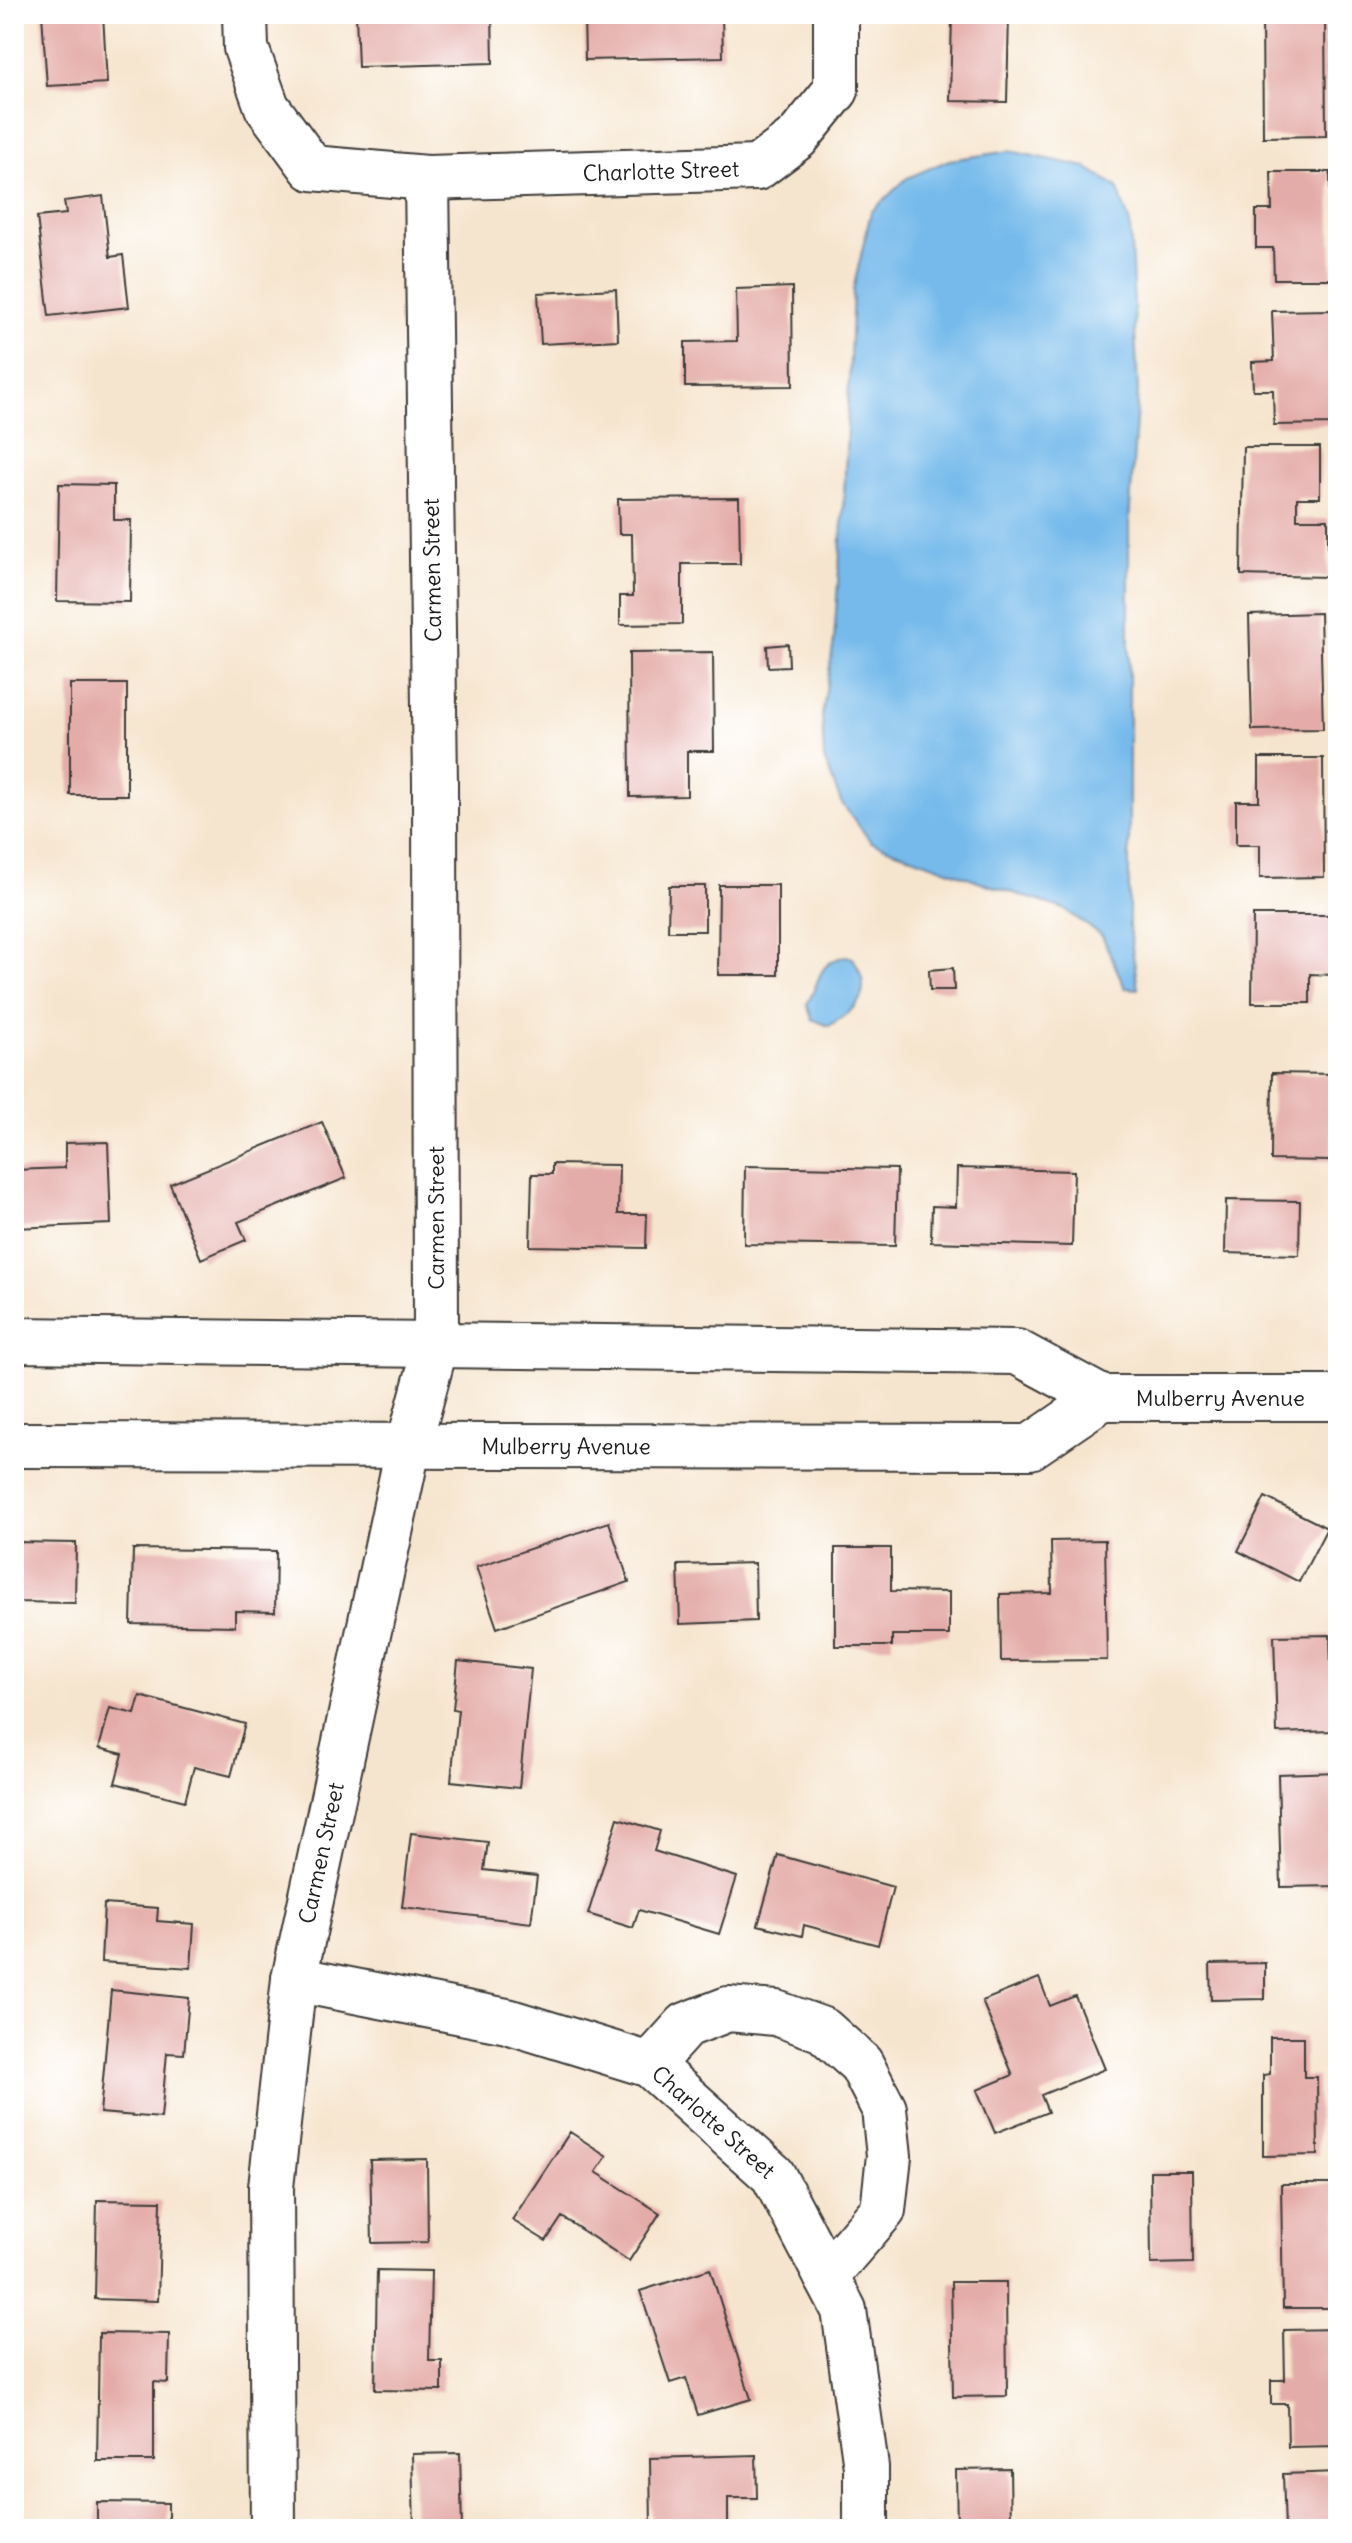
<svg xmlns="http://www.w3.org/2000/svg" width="1352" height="2543" font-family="Delius,sans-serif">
<rect width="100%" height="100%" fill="#fff"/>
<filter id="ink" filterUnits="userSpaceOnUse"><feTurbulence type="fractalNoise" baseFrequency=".0125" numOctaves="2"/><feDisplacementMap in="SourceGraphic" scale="16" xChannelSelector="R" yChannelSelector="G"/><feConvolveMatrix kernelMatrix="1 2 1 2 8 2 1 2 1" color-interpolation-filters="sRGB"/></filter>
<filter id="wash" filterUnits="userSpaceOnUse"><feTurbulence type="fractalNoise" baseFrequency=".006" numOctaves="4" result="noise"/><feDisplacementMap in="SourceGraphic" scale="32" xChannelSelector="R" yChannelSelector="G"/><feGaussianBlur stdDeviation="1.8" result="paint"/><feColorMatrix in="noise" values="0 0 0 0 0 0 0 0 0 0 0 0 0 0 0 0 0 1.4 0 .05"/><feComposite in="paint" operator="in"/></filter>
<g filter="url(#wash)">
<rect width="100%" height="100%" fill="#f6e5ce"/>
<!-- water -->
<path fill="#75baeb" stroke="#486b84" stroke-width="2" d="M1010,151L1086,167L1117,187L1130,224L1138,391L1129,523V926L1138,989L1125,988L1102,936L1064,909L992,886L871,842L841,802L824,759L822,715L834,641L844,496L853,290L871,212L907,178L949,160Z
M846,956L853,958C874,993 861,1005 829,1026L812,1019L807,1004C822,980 815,964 846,956Z"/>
<g id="blocks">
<!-- building -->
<path fill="#e4aca8" d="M42,14H103L107,83L47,86Z
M356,14H492L493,63L358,67Z
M584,14H722L723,57L585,60Z
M952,14H1009L1007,102L950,101Z
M1325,14L1326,136L1263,137L1262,15Z
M1271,172H1330L1332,279H1274L1273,248H1256V210H1272Z
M103,196L110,257L123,255L129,307L49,316L37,217L66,214L64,201Z
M792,287L793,386L685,387V342L737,341L736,289Z
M616,289L618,340L541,344L538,293Z
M1332,310L1335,424L1274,425L1273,390H1253L1252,362L1274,361L1272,311Z
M1243,447H1320V498H1297V519H1328V577L1241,575Z
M59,484L114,485V520H131L130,602L57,601Z
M739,498L740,564H682V624L620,625V596H633L632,534H619L618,499Z
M1320,613L1323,729L1252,730L1249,615Z
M788,644L789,666L768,667L767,646Z
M713,652L714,751H687V796L630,797L629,653Z
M70,684H127V795H70Z
M1259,758H1323L1324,877L1260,878V845H1236V801H1259Z
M719,885H778V975H718Z
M669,886H705V931H668Z
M1253,915H1334L1333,975L1310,974V1003H1252Z
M953,968L954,990H930L929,970Z
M1272,1073L1334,1074L1332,1161L1271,1160Z
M322,1122L346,1178L238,1222L246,1240L201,1259L170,1184Z
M108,1142L111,1224L14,1228V1170L65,1168V1143Z
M552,1164L619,1165L618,1214H647L646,1248L530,1246L532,1174H552Z
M745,1166L897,1169L895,1246L744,1244Z
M957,1168L1074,1171L1072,1246L931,1242L932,1206L956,1207Z
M1226,1200L1300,1201L1299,1255L1225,1253Z
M1265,1497L1327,1528L1299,1582L1238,1551Z
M609,1522L629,1582L497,1628L476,1567Z
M1105,1540L1107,1660L1001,1661L1000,1594L1052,1593L1051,1541Z
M14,1542L76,1543L75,1603L14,1602Z
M835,1548H891V1591L949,1592V1635H892V1646H835Z
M133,1549L276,1551L275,1612L235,1611V1626L131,1624Z
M755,1563L756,1621L680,1624L678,1565Z
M1330,1635L1333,1731L1277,1733L1274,1636Z
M458,1661L531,1669L519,1788L451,1781L458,1710L453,1709Z
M140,1696L245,1724L231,1776L194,1767L185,1801L115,1783L123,1754L99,1748L110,1708L135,1714Z
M1338,1772V1886L1281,1887L1278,1774Z
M618,1818L660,1831L654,1851L737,1877L719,1934L639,1910L633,1928L588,1914Z
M411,1833L488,1842L484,1870L537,1876L531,1923L402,1907Z
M778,1855L893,1887L878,1945L804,1925L802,1936L758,1925Z
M104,1904L158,1908L157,1921L194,1924L191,1968L101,1962Z
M1265,1963V1999L1211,2000L1210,1964Z
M1039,1978L1050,2006L1075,1996L1105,2069L1041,2095L1048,2112L995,2133L977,2090L1013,2075L982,2001Z
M111,1990L189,1998L184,2054L167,2053L161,2118L100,2113Z
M1270,2037H1304V2077H1317L1318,2155L1263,2156V2075L1270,2074Z
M570,2132L607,2156L596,2172L660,2213L629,2261L562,2217L546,2241L512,2220Z
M427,2159L428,2242L372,2243L370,2160Z
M1150,2171H1192L1193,2263L1151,2264Z
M1281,2184H1338V2308H1283Z
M97,2200L161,2201L158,2301L95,2299Z
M710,2269L751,2399L698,2415L686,2378L670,2383L640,2291Z
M377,2270L431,2271L429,2361H442V2391L375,2390Z
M951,2282H1006L1007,2396L953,2397Z
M1338,2329V2446L1288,2447L1287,2404H1271V2380H1285L1284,2330Z
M99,2333L169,2334L168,2383L154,2382V2461H97Z
M460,2453L462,2529H414L412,2454Z
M756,2455L757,2498H728V2529H651L650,2458Z
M1010,2469L1011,2529H957L956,2470Z
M1338,2472V2529H1285L1283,2474Z
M97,2502L168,2503V2529H97Z"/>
</g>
</g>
<g filter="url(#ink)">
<use href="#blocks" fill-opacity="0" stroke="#3d3a37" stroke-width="2"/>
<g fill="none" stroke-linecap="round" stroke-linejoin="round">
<defs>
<g id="minor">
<path id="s1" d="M245,14L246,48L267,107L312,168L427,178L757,168L797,138L836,90V14"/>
<path id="s2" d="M14,1340L1017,1352L1102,1398H1338"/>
<path id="s3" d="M14,1445L1030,1447L1102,1398"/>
<path id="s4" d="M294,1979L507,2021L650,2065L773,2175L844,2310L866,2467V2529"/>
<path d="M650,2065L686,2025L728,2009L776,2013L823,2030L861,2064L884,2109L889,2156L883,2210L826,2276"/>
<path id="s5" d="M273,2529L271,2187L294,1979L409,1444L436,1345L435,783L427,178"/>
</g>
</defs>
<!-- minor casing -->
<use href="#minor" stroke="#3d3a37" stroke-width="48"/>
<!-- minor -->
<use href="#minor" stroke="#fff" stroke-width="44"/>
</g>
</g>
<g text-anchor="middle" stroke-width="7" stroke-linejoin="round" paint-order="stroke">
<!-- street labels -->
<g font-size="22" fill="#1c1c1c" stroke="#fff">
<text dy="8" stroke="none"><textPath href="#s1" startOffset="522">Charlotte Street</textPath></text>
<text transform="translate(432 570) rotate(-91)" y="8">Carmen Street</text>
<text transform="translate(436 1218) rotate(-90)" y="8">Carmen Street</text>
<text dy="8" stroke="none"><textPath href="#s2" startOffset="1218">Mulberry Avenue</textPath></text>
<text dy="8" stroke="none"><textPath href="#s3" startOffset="552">Mulberry Avenue</textPath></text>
<text dy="8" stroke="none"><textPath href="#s5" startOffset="680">Carmen Street</textPath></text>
<text dy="8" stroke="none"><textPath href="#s4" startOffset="452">Charlotte Street</textPath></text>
</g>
</g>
<!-- margin -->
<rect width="1352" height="2543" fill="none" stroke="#fff" stroke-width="48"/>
</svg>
